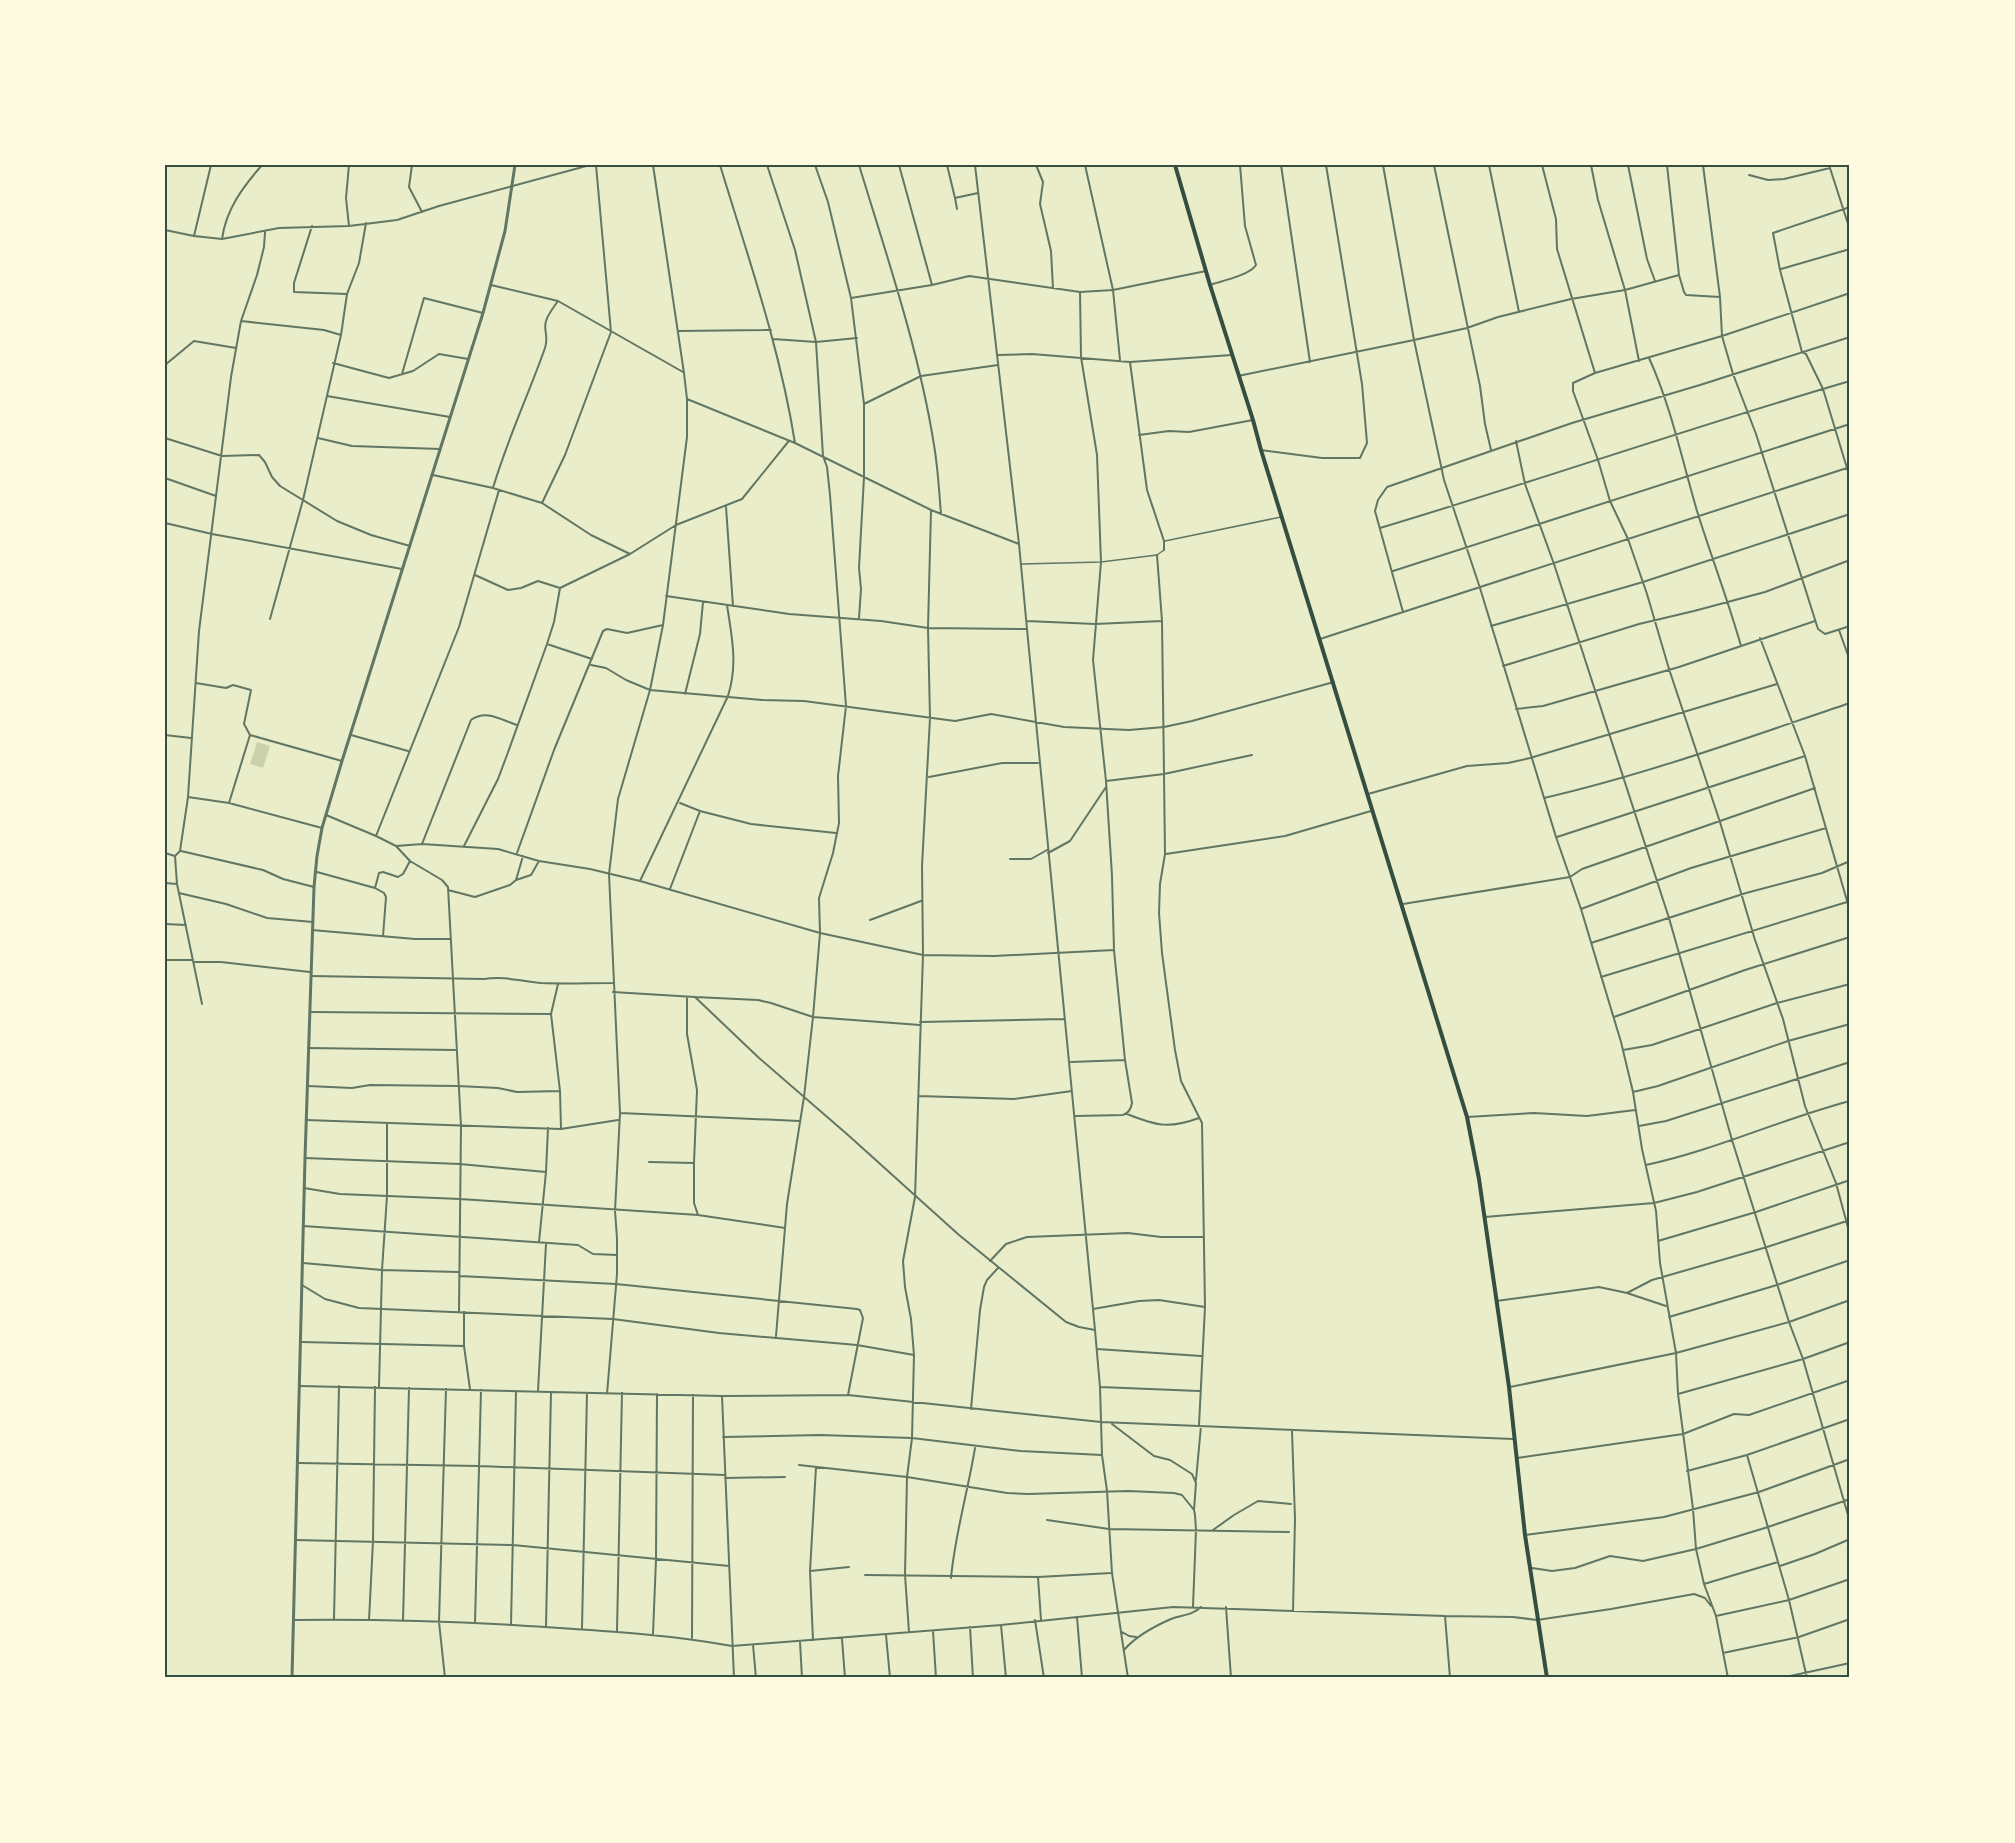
<svg xmlns="http://www.w3.org/2000/svg" width="2015" height="1843" font-family="Signika,sans-serif">
<rect width="100%" height="100%" fill="#e9edc9"/>
<!-- green -->
<path fill="#cad2ad" d="M257,742L270,746L263,768L250,764Z"/>
<g fill="none" stroke-linecap="round" stroke-linejoin="round">
<!-- pedestrian -->
<path stroke="#617663" stroke-width="1.5" d="M1165,541L1281,517
M1022,564L1101,562L1157,555L1164,550"/>
<!-- minor -->
<path stroke="#617663" stroke-width="2" d="M412,165L409,187L422,212
M720,165C748,257 780,348 795,443
M767,165L795,250L816,342L823,456L827,467L830,495L846,706L838,776L839,823L833,853L819,898L820,933L813,1017L804,1097L787,1204L776,1336
M815,165L828,202L851,298L864,404V477L859,568L861,589L859,618
M859,165C887,257 919,350 934,445C938,468 939,491 941,514
M899,165L932,285
M947,165L955,198L978,193
M975,165L1019,544L1027,629
M1036,165L1043,182L1040,204L1051,251L1053,288
M1085,165L1113,290L1120,360
M1281,165L1310,362
M1383,165L1414,340L1444,480L1480,588L1556,837L1581,909L1621,1042L1633,1092L1642,1149L1656,1211L1660,1263L1676,1353L1678,1394L1693,1509L1696,1549L1704,1584L1716,1616L1728,1678
M1434,165L1480,386L1485,424L1491,450
M1489,165L1519,312
M1542,165L1556,219L1557,249L1595,373L1722,336L1850,293
M1591,165L1598,200L1625,290L1639,361
M1628,165L1647,259L1655,281
M1667,165L1679,275L1684,292L1686,295L1720,297
M1703,165L1720,297L1722,336L1733,374L1756,434L1818,629L1825,634L1850,626
M1829,165L1850,230
M1749,175L1768,180L1784,179L1830,168
M955,198L957,209
M1850,207L1773,233L1780,270L1802,352L1806,354L1823,389L1850,478
M312,226L294,283V292L347,294
M349,226L346,198L349,165
M165,230L194,236L222,239L279,228L349,226L397,220L439,206L590,165
M194,236L211,165
M222,239C226,209 243,187 262,165
M1781,269L1850,249
M491,285L558,301L683,372
M1210,285C1222,281 1250,275 1256,265L1245,226L1240,165
M851,298L932,285L969,276L1080,292L1113,290L1206,271
M241,321L324,330L341,335
M678,331L771,330
M773,339L816,342L857,338
M997,355L1032,354L1130,362L1232,355
M1649,358C1671,406 1682,460 1697,511C1711,556 1728,600 1741,646
M1130,362L1147,490L1164,541V550
M333,363L389,378L413,371L439,354L468,359
M165,365L194,341L236,348
M1595,373L1573,383V391L1598,460L1610,501L1628,539L1647,594L1669,669L1720,822L1755,940L1783,1019L1805,1106L1836,1183L1850,1235
M402,374L424,298L483,313
M1238,376L1414,340L1467,328L1498,317L1571,299L1625,290L1679,275
M327,396L450,417
M687,399L795,443L931,510L1019,544
M864,404L921,376L998,365
M1139,435L1169,431L1189,432L1253,420
M165,438L222,456L259,455L265,462L272,477L280,486L337,521L371,535L410,546
M318,438L352,446L440,449
M1516,441L1525,484L1554,564L1669,918L1732,1140L1789,1322L1803,1359L1850,1522
M1261,450L1322,458H1360L1367,443L1362,384L1326,165
M433,475L493,488L542,503L591,535L630,554
M165,478L216,496
M493,488C507,440 528,396 545,348C549,336 543,330 546,321C548,314 554,307 558,301
M542,503L565,455L611,332L596,165
M726,507L733,606
M931,510L928,628L1027,629L1095,1330L1100,1387L1102,1455L1107,1491L1112,1573L1128,1678
M165,523L212,534L402,569
M1380,528C1537,481 1692,427 1850,381
M1393,571L1850,424
M475,575L508,590L521,588L538,581L560,588L630,554L676,525L742,499L788,442
M666,596L789,614L881,621L928,628L930,718L922,866L923,955L915,1197L903,1261L905,1287L911,1319L914,1355L912,1438L907,1477L905,1575L909,1632
M1403,612L1375,511L1378,500L1387,487L1572,423L1700,385L1850,337
M270,619L303,500L341,335L347,294L359,263L366,223
M1027,621L1095,624L1162,621
M1491,626L1643,582L1850,514
M1839,630L1850,661
M1760,638L1805,756L1850,911
M1320,639L1850,467
M547,644L592,659
M591,665L606,668L626,680L650,690L762,700L804,701L955,721L991,714L1064,727L1129,730L1164,727L1192,721L1334,682
M1503,666L1639,624L1694,611L1765,592L1850,560
M196,683L226,688L233,685L251,690L244,724L250,735L342,761
M685,694L700,634L703,602
M1516,709L1543,706L1679,667L1815,621
M165,735L191,738
M351,735L408,751
M929,777L1002,763H1038
M1106,781L1164,774L1162,621L1157,555
M1368,794L1467,766L1508,763L1530,758L1777,684
M188,797L229,803L322,828
M1544,798C1648,774 1749,737 1850,703
M229,803L250,735
M700,811L751,824L836,833
M326,815L376,836
M1557,837L1805,756
M422,844L471,720C486,709 501,720 517,725
M396,846L422,844L498,849L539,861L590,869L640,881L820,933L923,955L994,956L1114,950
M464,846L498,779L507,755L547,644L554,622L560,588
M181,851L263,870L283,879L314,887
M165,853L175,856
M517,853L554,750L603,631L607,629L627,633L663,625
M1048,853L1070,841L1106,787
M1166,854L1285,836L1371,811
M1010,859H1031L1047,850
M317,872L375,888L384,893L386,897L383,936
M516,880L531,875L539,861
M640,881L728,696C738,664 732,638 727,605
M165,883L177,884
M375,888L379,873L383,872L398,877L403,874L410,861
M670,889L700,811L680,803
M448,890L475,897L510,885L516,880L523,856
M179,893L226,904L267,918L313,922
M1403,904L1570,877L1582,869L1815,788
M1581,909L1691,868L1826,828
M870,920L921,901
M165,924L186,925
M312,930L415,939H450
M1591,943L1746,893L1822,873L1850,861
M165,960H193
M194,962H221L310,972
M311,976L484,979C503,976 522,981 541,983C565,984 589,983 613,983
M1601,977L1847,902
M558,984L551,1014L560,1091L561,1129
M613,992L695,997L758,1057L848,1135L959,1235L1066,1322L1079,1327L1095,1330
M695,997L758,1000L771,1003L813,1017L920,1025
M202,1004L177,884L175,856L180,851L188,797L199,631L231,377L241,321L257,275L264,247L265,232
M310,1012L551,1014
M1614,1017L1745,970L1850,937
M920,1022L1064,1019
M308,1048L455,1050
M1623,1050L1652,1045L1777,1003L1850,984
M1071,1062L1125,1060
M308,1086L352,1088L370,1085L458,1086L498,1088L517,1092L560,1091
M1633,1092L1658,1086L1788,1041L1850,1024
M919,1096L1014,1099L1072,1091
M620,1113L799,1121
M1127,1114C1157,1126 1169,1129 1199,1118
M1076,1116L1123,1115C1129,1113 1131,1109 1132,1103L1125,1060L1114,950L1112,876L1106,781L1093,660L1101,562L1097,455L1081,357L1080,292
M1467,1117L1534,1113L1587,1116L1635,1110
M306,1120L561,1129L618,1120
M1639,1126L1666,1121L1850,1062
M305,1158L460,1164L546,1172L539,1242
M649,1162L694,1163L697,1090L687,1034V997
M694,1163V1203L698,1215
M1646,1165C1716,1150 1781,1119 1850,1101
M546,1172L548,1128
M304,1188L340,1194L460,1199L698,1215L785,1228
M1485,1217L1654,1203L1697,1192L1850,1142
M303,1226L578,1245L593,1254L617,1255
M1658,1241L1756,1212L1850,1180
M990,1261L1006,1244L1027,1237L1128,1233L1161,1237H1203
M303,1263L382,1270L458,1272
M459,1276L616,1284L857,1309L860,1310L863,1318L848,1395
M302,1285L325,1299L359,1308L613,1319L719,1333L857,1345L914,1355
M1627,1293L1652,1280L1767,1247L1850,1220
M1496,1301L1599,1287L1627,1293L1666,1306
M1093,1309L1139,1301L1159,1300L1205,1307
M459,1311L461,1126L448,887L442,880L410,861L396,846L376,836L459,627L499,490
M464,1312V1346L470,1389
M1669,1317L1777,1285L1850,1260
M302,1342L464,1346
M1097,1349L1201,1356
M300,1386L722,1396L848,1395L1101,1422L1513,1439
M379,1387L382,1270L387,1196V1123
M1100,1387L1199,1391
M1510,1387L1676,1353L1789,1322L1850,1300
M538,1391L546,1244
M607,1394L617,1274V1238L615,1211L620,1113L609,874L618,799L650,690L663,625L687,437V399L684,373L653,165
M1678,1394L1803,1359L1850,1342
M722,1396L734,1678
M971,1409L980,1310L984,1287L987,1280L998,1268
M1112,1424L1154,1456L1170,1460L1192,1474L1196,1483L1194,1510
M1199,1425L1205,1307L1202,1123L1181,1081L1175,1050L1162,953L1159,913L1160,884L1165,854L1164,774L1252,755
M1292,1431L1295,1519L1293,1611
M723,1437L820,1435L912,1438L1021,1451L1102,1455
M1747,1455L1789,1600L1807,1678
M1517,1458L1683,1434L1734,1414L1749,1415L1850,1380
M298,1463L479,1466L725,1475
M799,1465L907,1477L1007,1493L1028,1494L1128,1491L1174,1493L1182,1495L1194,1510L1195,1515L1196,1530L1193,1606
M1687,1471L1747,1455L1850,1419
M725,1478L785,1477
M1196,1480L1201,1426
M1047,1520L1109,1529L1289,1532
M1213,1530L1234,1515L1258,1501L1291,1504
M1525,1535L1664,1517L1759,1492L1850,1459
M295,1540L513,1545L729,1566
M1780,1566L1815,1554L1850,1539
M1532,1568L1552,1571L1575,1568L1610,1556L1643,1561L1696,1549L1768,1527L1850,1499
M810,1571L849,1567
M865,1575L1038,1577L1111,1573
M1038,1577L1041,1620
M951,1578C955,1534 968,1491 975,1448
M1704,1584L1778,1562
M1226,1607L1231,1678
M1445,1616L1450,1678
M1716,1616L1789,1600L1850,1579
M1077,1617L1082,1678
M334,1619L339,1386
M294,1620C367,1619 440,1621 513,1625C587,1630 660,1633 732,1646L1001,1625L1173,1607L1445,1616L1513,1617L1537,1620L1611,1609L1694,1594L1705,1598L1711,1606
M369,1620L373,1541L375,1387
M1035,1620L1044,1678
M403,1621L409,1388
M475,1623L481,1390
M511,1625L516,1391
M1001,1625L1006,1678
M546,1626L551,1392
M970,1627L973,1678
M582,1628L587,1393
M617,1631L622,1393
M933,1631L936,1678
M1122,1632L1129,1636L1136,1637
M653,1634L656,1559L657,1394
M886,1635L890,1678
M692,1638L693,1395
M842,1639L845,1678
M813,1640L810,1571L816,1467
M800,1642L802,1678
M753,1645L756,1678
M1124,1650C1136,1636 1155,1626 1171,1619C1182,1615 1193,1615 1201,1607
M1723,1653L1799,1637L1850,1619
M445,1678L439,1622L446,1389
M1781,1678L1850,1663"/>
<!-- tertiary -->
<path stroke="#617663" stroke-width="3" d="M292,1678L305,1158L314,887L317,856L322,828L342,761L483,313L505,231L515,165"/>
<!-- primary -->
<path stroke="#344e41" stroke-width="4" d="M1175,165L1210,285L1253,420L1261,450L1467,1117L1479,1179L1509,1387L1525,1535L1547,1678"/>
</g>
<!-- border -->
<rect width="2015" height="1843" fill="none" stroke="#fefae0" stroke-width="333"/>
<rect x="166" y="166" width="1682" height="1510" fill="none" stroke="#344e41" stroke-width="2"/>
</svg>
